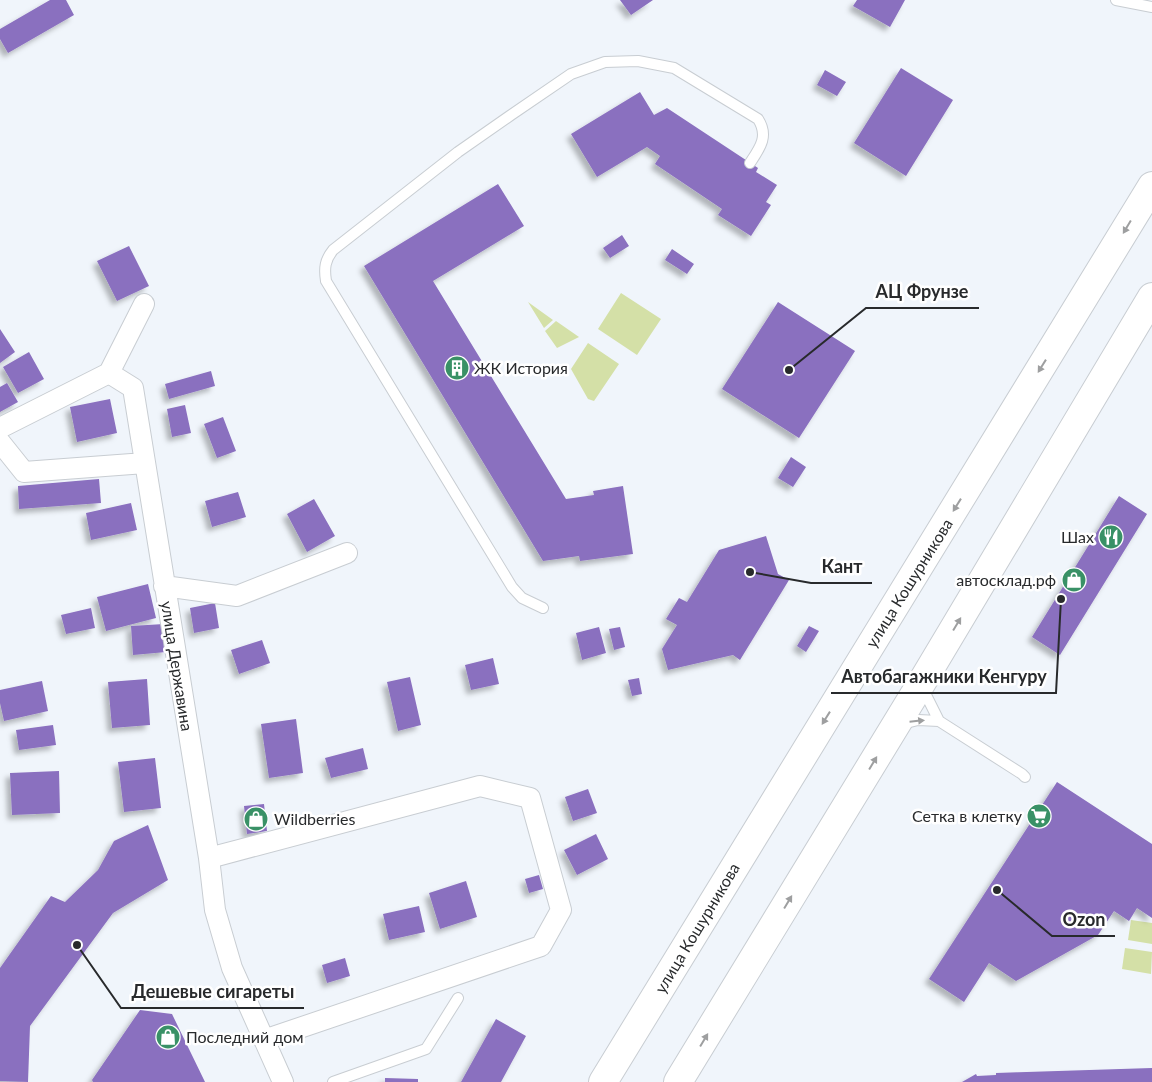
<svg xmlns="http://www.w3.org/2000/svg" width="1152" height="1082" font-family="Lato,sans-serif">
<defs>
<filter id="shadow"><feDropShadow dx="-4.5" dy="4.5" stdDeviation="2.5" flood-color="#0004"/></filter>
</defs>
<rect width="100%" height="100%" fill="#f0f5fb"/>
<!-- green -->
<path fill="#d4e0a7" d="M621,293L661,319L637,355L598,329Z
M528,302L553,320L544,328Z
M556,321L579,337L557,348L545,331Z
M588,343L619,364L594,401L588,399L571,369Z
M1131,920L1152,923V944L1128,940Z
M1125,948L1152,952L1151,974L1122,969Z"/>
<!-- building -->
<path fill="#8a6fbf" filter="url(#shadow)" d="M50,0H66L74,15L8,53L0,39V29Z
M620,0H653L631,15Z
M857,0H905L890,27L853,6Z
M901,68L953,100L906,176L854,143Z
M825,70L846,82L837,96L817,85Z
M640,92L654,115L667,108L758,168L756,172L777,185L766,202L771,205L751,236L718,215L722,209L655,164L660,156L647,147L597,177L571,134Z
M498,184L524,226L433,281L566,499L594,495L593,491L623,486L633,554L580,561L579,556L543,561L364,266Z
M622,235L629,246L610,258L603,248Z
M129,246L149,286L117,301L97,261Z
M672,249L694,264L687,274L665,260Z
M778,302L855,351L799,438L722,389Z
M0,329L15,352L0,363Z
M29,352L44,379L18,393L3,367Z
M211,371L215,386L169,399L165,384Z
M7,383L18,402L0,412V387Z
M110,399L117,433L77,442L70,407Z
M185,405L191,433L172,437L167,409Z
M223,417L236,451L217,458L204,424Z
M791,457L806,467L793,487L778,478Z
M99,479L101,503L19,509L18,486Z
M238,492L246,517L212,527L205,501Z
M1119,496L1147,514L1060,655L1032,637Z
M314,499L335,536L307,552L287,514Z
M131,503L137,530L91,540L86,513Z
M766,536L778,574L789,580L740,660L733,655L668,670L662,649L677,625L666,619L679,598L687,602L719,550Z
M148,584L156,618L106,631L97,597Z
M215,603L219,628L194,633L190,608Z
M91,608L95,628L66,634L61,615Z
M164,624L166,652L133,655L131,626Z
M809,626L819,631L806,652L797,646Z
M599,627L606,653L582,660L576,633Z
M620,627L625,647L614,650L609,629Z
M262,640L270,663L239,674L231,650Z
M493,658L499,684L471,690L465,665Z
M410,677L421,725L398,731L387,682Z
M639,678L642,694L632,696L628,680Z
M147,679L150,725L112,728L108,682Z
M42,681L48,711L4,721L0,703V690Z
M296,719L303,773L269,778L261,724Z
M53,725L56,745L19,750L16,730Z
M363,748L368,769L331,778L325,758Z
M155,758L161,808L124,812L118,762Z
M59,771L60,813L12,815L10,773Z
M1057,782L1152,844V918L1137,908L1129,921L1114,911L1098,935L1016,981L989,963L964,1002L929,979Z
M588,789L597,813L573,821L565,797Z
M264,804L267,831L247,834L244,806Z
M148,825L168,880L113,913L30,1026L28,1082L0,1081V968L51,896L65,902L98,870L114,841Z
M596,834L608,859L577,875L564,850Z
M539,875L543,889L529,893L525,879Z
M466,881L477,917L440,929L429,893Z
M419,906L425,932L389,940L383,914Z
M345,958L350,976L327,983L322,965Z
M140,1010L172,1014L205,1082H93L92,1080Z
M496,1019L526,1036L501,1082H461Z
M1152,1068V1082H962L976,1074L977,1076L996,1075V1073Z
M385,1078L418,1079V1082H385Z"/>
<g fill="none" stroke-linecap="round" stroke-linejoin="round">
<defs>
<path id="lane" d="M1116,0L1152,7
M543,608L522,598L512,587L326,281C324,268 325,260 333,250L458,152L511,115L571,74L605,62L638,61L674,68L758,119C769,136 760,148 750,163
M922,687L939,721L1022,774L1025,777
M902,724L918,720L939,721
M333,1082L426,1049L458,998"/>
<path id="street" d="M109,373L144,304
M0,428L109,373L133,388L209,858L215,910L232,968L283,1082
M0,442L24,472L145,463
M164,586L237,596L347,553
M209,858L480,786L530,798L561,910L541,946L264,1040"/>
<path id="secondary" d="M603,1082L1152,186
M678,1082L922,682L1152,297"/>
</defs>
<!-- lane casing -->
<use href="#lane" stroke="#c8cdd2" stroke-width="12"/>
<!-- street casing -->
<use href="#street" stroke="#c8cdd2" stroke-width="22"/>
<!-- secondary casing -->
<use href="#secondary" stroke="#c8cdd2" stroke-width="30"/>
<!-- lane -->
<use href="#lane" stroke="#fff" stroke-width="10"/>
<!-- street -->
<use href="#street" stroke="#fff" stroke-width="20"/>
<!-- secondary -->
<use href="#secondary" stroke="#fff" stroke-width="28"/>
</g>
<!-- one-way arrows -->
<defs><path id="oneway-solid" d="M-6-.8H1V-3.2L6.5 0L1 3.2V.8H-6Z" transform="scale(1.25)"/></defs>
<g fill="#9e9fa0">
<use href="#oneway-solid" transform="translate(1127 227) rotate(121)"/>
<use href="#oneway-solid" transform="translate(1042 366) rotate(122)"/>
<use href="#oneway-solid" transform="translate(957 505) rotate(122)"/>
<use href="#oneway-solid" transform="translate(957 624) rotate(-59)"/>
<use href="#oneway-solid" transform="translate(826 718) rotate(122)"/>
<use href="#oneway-solid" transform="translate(917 721) rotate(-6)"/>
<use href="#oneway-solid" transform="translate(873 763) rotate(-59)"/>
<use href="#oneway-solid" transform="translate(788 902) rotate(-59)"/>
<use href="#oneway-solid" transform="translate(704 1040) rotate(-59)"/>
</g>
<!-- icons -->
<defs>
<symbol id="building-disc" viewBox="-11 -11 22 22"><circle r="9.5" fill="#399166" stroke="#fff"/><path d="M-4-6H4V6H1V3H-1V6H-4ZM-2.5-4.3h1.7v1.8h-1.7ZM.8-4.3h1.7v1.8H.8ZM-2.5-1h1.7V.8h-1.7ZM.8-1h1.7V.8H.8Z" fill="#fff"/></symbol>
<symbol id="restaurant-disc" viewBox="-11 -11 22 22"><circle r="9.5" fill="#399166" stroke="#fff"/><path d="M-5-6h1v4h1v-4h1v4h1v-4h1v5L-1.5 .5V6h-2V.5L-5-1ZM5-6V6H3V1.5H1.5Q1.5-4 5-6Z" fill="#fff"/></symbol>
<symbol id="shop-disc" viewBox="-11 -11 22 22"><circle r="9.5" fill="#399166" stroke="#fff"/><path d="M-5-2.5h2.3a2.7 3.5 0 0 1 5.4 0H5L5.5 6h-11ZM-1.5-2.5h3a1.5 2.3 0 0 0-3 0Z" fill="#fff"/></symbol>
<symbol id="supermarket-disc" viewBox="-11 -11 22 22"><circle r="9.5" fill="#399166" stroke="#fff"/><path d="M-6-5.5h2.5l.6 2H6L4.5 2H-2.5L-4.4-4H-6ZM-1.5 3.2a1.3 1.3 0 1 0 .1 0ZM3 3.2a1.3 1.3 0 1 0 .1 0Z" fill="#fff"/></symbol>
</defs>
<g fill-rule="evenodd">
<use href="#building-disc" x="443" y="354" width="28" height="28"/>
<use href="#restaurant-disc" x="1097" y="523" width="28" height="28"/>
<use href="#shop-disc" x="1060" y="566" width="28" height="28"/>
<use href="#supermarket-disc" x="1025" y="802" width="28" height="28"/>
<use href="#shop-disc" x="242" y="805" width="28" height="28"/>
<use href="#shop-disc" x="154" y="1023" width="28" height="28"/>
</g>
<g text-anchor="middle" stroke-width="5" stroke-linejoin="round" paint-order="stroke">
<!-- poi labels -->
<g font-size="16" fill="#282a2c" stroke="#fff" text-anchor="start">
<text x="474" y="374">ЖК История</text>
<text x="1094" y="543" text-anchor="end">Шах</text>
<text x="1056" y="586" text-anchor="end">автосклад.рф</text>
<text x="1022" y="822" text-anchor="end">Сетка в клетку</text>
<text x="274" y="825">Wildberries</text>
<text x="186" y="1043">Последний дом</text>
</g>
<!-- street labels -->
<g font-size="16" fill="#282a2c" stroke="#fff">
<text transform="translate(909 583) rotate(-58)" y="6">улица Кошурникова</text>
<text transform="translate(177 666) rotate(81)" y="6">улица Державина</text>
<text transform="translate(697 928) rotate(-59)" y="6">улица Кошурникова</text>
</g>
</g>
<!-- callouts -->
<path fill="none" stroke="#282a2c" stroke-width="2" d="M789 370L866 308H979M750 572L811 583H872M1061 599L1056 693H831M997 890L1052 936H1115M77 945L121 1008H304"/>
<g fill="#282a2c" stroke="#fff" stroke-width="2">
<circle cx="789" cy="370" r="5"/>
<circle cx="750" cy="572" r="5"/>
<circle cx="1061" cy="599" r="5"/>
<circle cx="997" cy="890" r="5"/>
<circle cx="77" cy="945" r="5"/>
</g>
<g font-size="18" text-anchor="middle" font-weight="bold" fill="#282a2c" stroke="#fff" stroke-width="5" stroke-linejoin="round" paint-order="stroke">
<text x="922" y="298">АЦ Фрунзе</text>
<text x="842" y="573">Кант</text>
<text x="944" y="683">Автобагажники Кенгуру</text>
<text x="1084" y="926">Ozon</text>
<text x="213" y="998">Дешевые сигареты</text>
</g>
</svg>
